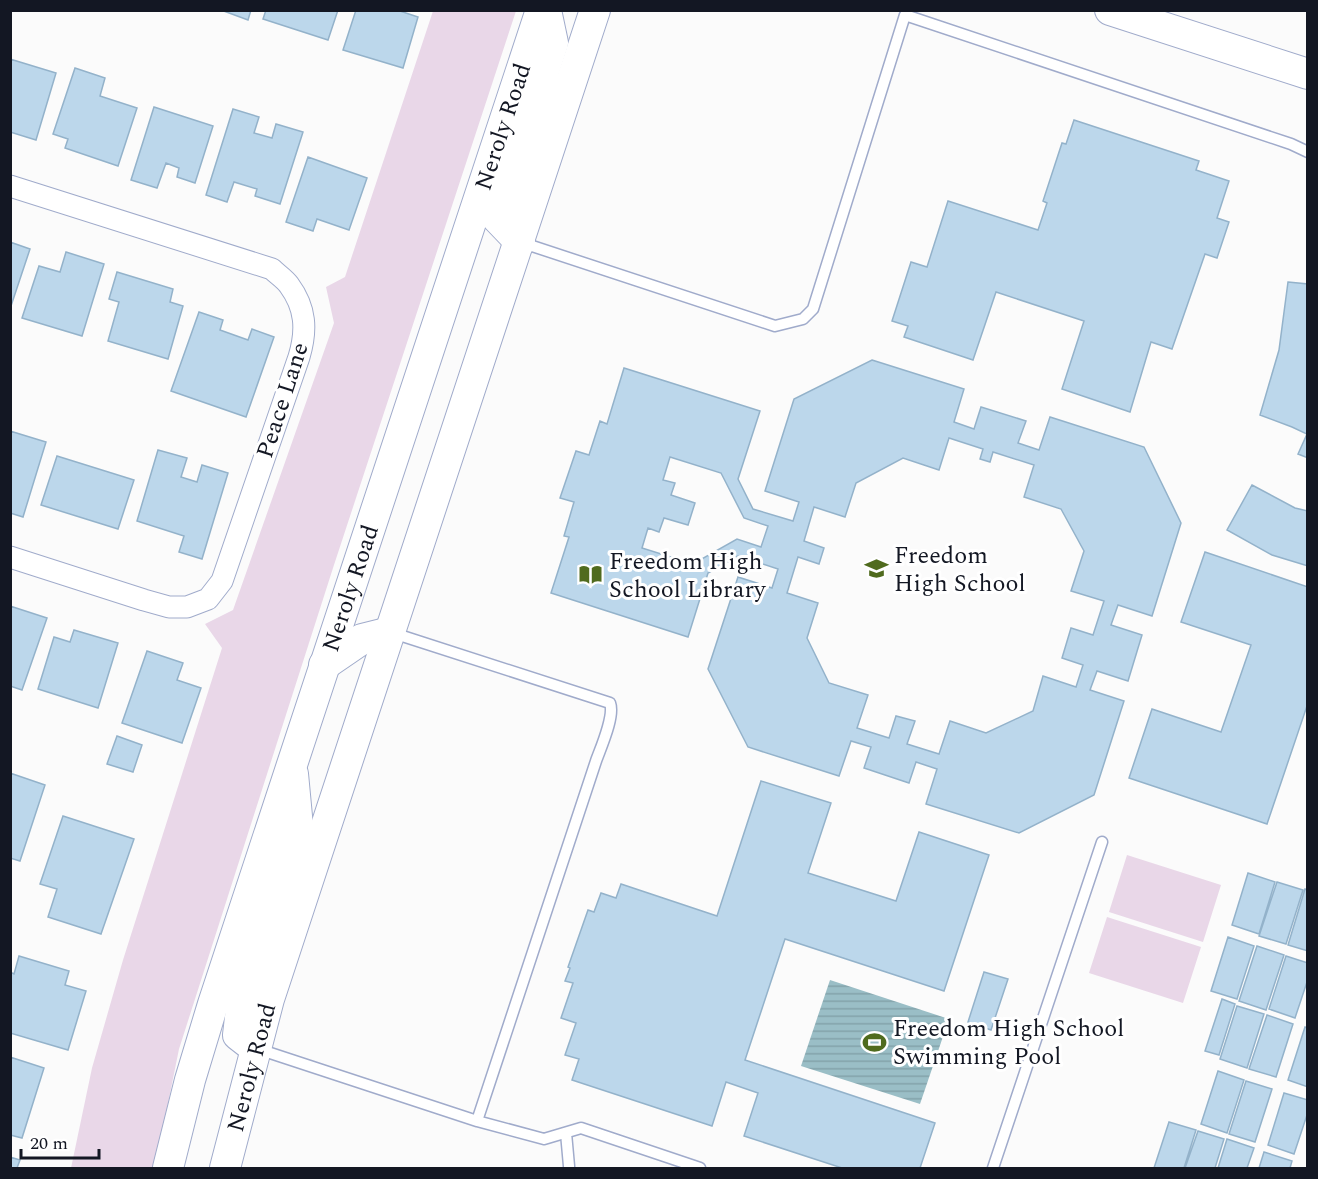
<svg xmlns="http://www.w3.org/2000/svg" width="1318" height="1179" font-family="Spectral,serif">
<defs>
<pattern id="water-rules" width="6" height="5" patternUnits="userSpaceOnUse" patternTransform="scale(1.5)"><rect width="6" height="5" fill="#9abec6"/><path d="M0 2.5h6" fill="none" stroke="#84a3aa"/></pattern>
</defs>
<rect width="100%" height="100%" fill="#fbfbfb"/>
<!-- grass -->
<path fill="#e9d7e8" d="M433,11H516L333,568L179,1049L155,1168H71L92,1068L123,960L222,648L205,624L233,610L334,323L326,287L345,277Z
M1127,855L1221,885L1203,942L1109,912Z
M1107,917L1201,947L1183,1003L1089,973Z"/>
<!-- water -->
<path fill="url(#water-rules)" d="M830,980L949,1019L920,1104L801,1066Z"/>
<!-- building -->
<path fill="#bcd7eb" stroke="#93b2ca" stroke-width="1.5" fill-rule="evenodd" d="M221,10H251L248,20Z
M266,10H338L328,40L263,19Z
M356,10H397L418,17L403,68L343,50Z
M10,59L56,73L36,140L10,132Z
M75,68L105,78L100,96L137,108L118,166L65,148L68,139L53,134Z
M154,107L213,126L195,183L177,177L179,168L166,163L157,188L131,180Z
M233,109L259,117L254,133L272,138L276,124L303,132L280,204L255,196L257,189L234,182L227,202L206,195Z
M1074,120L1199,161L1196,170L1229,181L1217,218L1229,222L1217,258L1205,254L1172,349L1151,342L1130,412L1062,389L1084,321L996,292L973,360L904,337L908,326L892,321L911,262L927,267L948,201L1038,230L1047,203L1043,201L1062,143L1066,144Z
M308,157L367,178L349,230L317,219L313,231L286,222Z
M10,242L30,249L11,306H10Z
M66,252L104,264L82,336L22,318L39,266L60,272Z
M117,272L173,289L170,302L183,306L168,359L108,341L119,302L109,299Z
M1288,282L1308,284V458L1298,454L1307,434L1292,427L1260,415L1279,350Z
M199,312L223,320L220,330L248,340L252,329L274,337L246,417L171,391Z
M872,360L964,389L954,422L974,429L981,407L1026,421L1018,443L1039,450L1050,417L1144,447L1181,523L1152,616L1118,605L1111,625L1142,635L1128,681L1097,671L1090,690L1124,701L1094,795L1019,833L926,804L937,769L916,762L909,783L864,768L871,747L851,741L839,776L748,747L708,669L738,577L772,588L778,569L738,556L708,573L688,637L551,593L569,537L564,536L574,502L560,498L576,451L589,455L600,421L607,424L624,368L760,411L738,479L753,509L793,521L799,502L765,491L794,399ZM949,438L983,449L980,459L990,462L993,452L1034,465L1024,497L1061,509L1084,551L1071,591L1104,601L1093,635L1071,628L1062,658L1083,665L1076,687L1043,676L1033,711L986,733L950,721L939,754L907,744L915,721L896,716L889,738L857,728L868,695L829,683L807,638L818,603L787,593L798,557L819,564L824,548L804,541L814,507L845,517L856,483L903,458L939,470ZM670,457L721,473L744,518L768,526L761,547L737,539L693,564L642,548L648,528L659,532L664,518L688,525L695,503L671,495L675,483L663,480Z
M10,431L46,442L23,517L10,513Z
M158,450L187,458L181,477L197,482L202,465L228,473L202,559L179,552L184,536L137,521Z
M57,456L134,480L118,529L41,505Z
M1252,485L1295,508L1308,511V566L1272,555L1227,530Z
M1205,552L1308,587V703L1267,824L1129,778L1152,709L1221,732L1251,645L1181,622Z
M10,606L47,618L22,690L10,686Z
M74,630L118,643L98,708L38,689L54,637L70,642Z
M147,651L183,663L177,680L201,688L182,743L122,723Z
M117,736L142,745L133,772L107,764Z
M10,773L45,785L20,861L10,858Z
M761,781L831,803L808,873L896,901L919,832L989,855L944,991L785,939L745,1060L935,1123L920,1168H842L744,1136L758,1093L726,1082L712,1126L572,1080L579,1059L565,1055L576,1023L561,1018L573,983L565,981L570,968L568,967L588,910L594,912L601,893L616,898L621,884L717,916Z
M63,816L134,839L101,934L48,917L57,889L40,884Z
M1248,873L1275,882L1259,934L1232,925Z
M1277,882L1303,890L1286,944L1259,936Z
M1305,889L1308,890V951L1288,945Z
M1228,937L1254,946L1237,999L1211,991Z
M1257,946L1284,955L1266,1010L1239,1001Z
M19,956L69,971L65,985L86,991L68,1050L10,1033V972L14,974Z
M1286,956L1308,963V979L1295,1018L1269,1009Z
M984,972L1008,979L991,1030L968,1022Z
M1222,999L1235,1004L1219,1055L1205,1051Z
M1237,1006L1264,1014L1247,1068L1220,1059Z
M1267,1015L1293,1024L1276,1077L1249,1069Z
M1305,1027L1308,1028V1087L1288,1080Z
M10,1057L44,1068L22,1138L10,1135Z
M1218,1071L1244,1080L1227,1133L1201,1124Z
M1246,1081L1272,1089L1255,1142L1229,1134Z
M1284,1093L1308,1100V1112L1294,1154L1268,1145Z
M1169,1122L1196,1130L1184,1168H1154Z
M1198,1131L1224,1139L1215,1168H1185Z
M1227,1139L1254,1148L1247,1168H1218Z
M1264,1152L1292,1161L1290,1168H1259Z
M10,1157L20,1160L17,1168H10Z"/>
<g fill="none" stroke-linecap="round" stroke-linejoin="round">
<defs>
<path id="lane" d="M520,242L775,326L803,319L813,309L905,15L1291,144L1308,152
M393,633L610,703C615,716 601,747 596,761L477,1121
M258,1049L477,1121L544,1139L581,1128L700,1168
M566,1133L569,1166V1168
M993,1168L1102,842"/>
<path id="street" d="M10,186L272,269C277,274 285,279 289,285C306,308 307,330 299,357L222,581L208,599L187,607H169L144,600L10,557"/>
<g id="secondary">
<path d="M1110,10L1308,74"/>
<path d="M520,242L497,218L553,43L546,10"/>
<path d="M324,665L362,639L390,632"/>
<path d="M256,1049L238,1035L242,1000L298,827L293,774"/>
<path id="s1" d="M168,1168L190,1080L213,1004L541,10"/>
<path id="s2" d="M225,1168L269,999L595,10"/>
</g>
</defs>
<!-- lane casing -->
<use href="#lane" stroke="#a0abcb" stroke-width="13"/>
<!-- street casing -->
<use href="#street" stroke="#a0abcb" stroke-width="23"/>
<!-- secondary casing -->
<use href="#secondary" stroke="#a0abcb" stroke-width="32"/>
<!-- lane -->
<use href="#lane" stroke="#fff" stroke-width="10"/>
<!-- street -->
<use href="#street" stroke="#fff" stroke-width="21"/>
<!-- secondary -->
<use href="#secondary" stroke="#fff" stroke-width="30"/>
</g>
<!-- icons -->
<defs>
<symbol id="school-bare" viewBox="-9 -9 18 18"><path d="M0-5L7-2L0 1L-7-2ZM-4 1L0 2.5L4 1V4Q0 6-4 4Z" fill="#506b1e" stroke="#fff" stroke-width="2.5" paint-order="stroke"/></symbol>
<symbol id="library-bare" viewBox="-9 -9 18 18"><path d="M-6-4Q-3-5.5-.7-3.5V5Q-3 3-6 4ZM6-4Q3-5.5 .7-3.5V5Q3 3 6 4Z" fill="#506b1e" stroke="#fff" stroke-width="2.5" paint-order="stroke"/></symbol>
<symbol id="stadium-bare" viewBox="-9 -9 18 18"><path d="M0-5a6.5 5 0 1 0 0 10a6.5 5 0 1 0 0-10ZM-3.5-1.8h7v3.6h-7Z" fill="#506b1e" stroke="#fff" stroke-width="2.5" paint-order="stroke"/></symbol>
</defs>
<g fill-rule="evenodd">
<use href="#school-bare" x="860" y="552" width="33" height="33"/>
<use href="#library-bare" x="574" y="558" width="33" height="33"/>
<use href="#stadium-bare" x="858" y="1026" width="33" height="33"/>
</g>
<g text-anchor="middle" stroke-width="6" stroke-linejoin="round" paint-order="stroke">
<!-- street labels -->
<g font-size="24" fill="#131723" stroke="#fff">
<text dy="8" stroke="none"><textPath href="#s1" startOffset="1094">Neroly Road</textPath></text>
<text transform="translate(282 400) rotate(-72)" y="8">Peace Lane</text>
<text dy="8" stroke="none"><textPath href="#s1" startOffset="608">Neroly Road</textPath></text>
<text dy="8" stroke="none"><textPath href="#s2" startOffset="104">Neroly Road</textPath></text>
</g>
<!-- poi labels -->
<g font-size="24" fill="#131723" stroke="#fff" text-anchor="start">
<text x="894" y="563">Freedom<tspan x="894" dy="28">High School</tspan></text>
<text x="609" y="569">Freedom High<tspan x="609" dy="28">School Library</tspan></text>
<text x="893" y="1036">Freedom High School<tspan x="893" dy="28">Swimming Pool</tspan></text>
</g>
</g>
<!-- border -->
<rect width="1318" height="1179" fill="none" stroke="#131723" stroke-width="24"/>
<!-- scale -->
<path d="M21 1149v9h78v-9" fill="none" stroke="#131723" stroke-width="3"/>
<text x="30" y="1149" font-size="18" fill="#131723" stroke="#ffffff" stroke-width="4.5" paint-order="stroke">20 m</text>
</svg>
